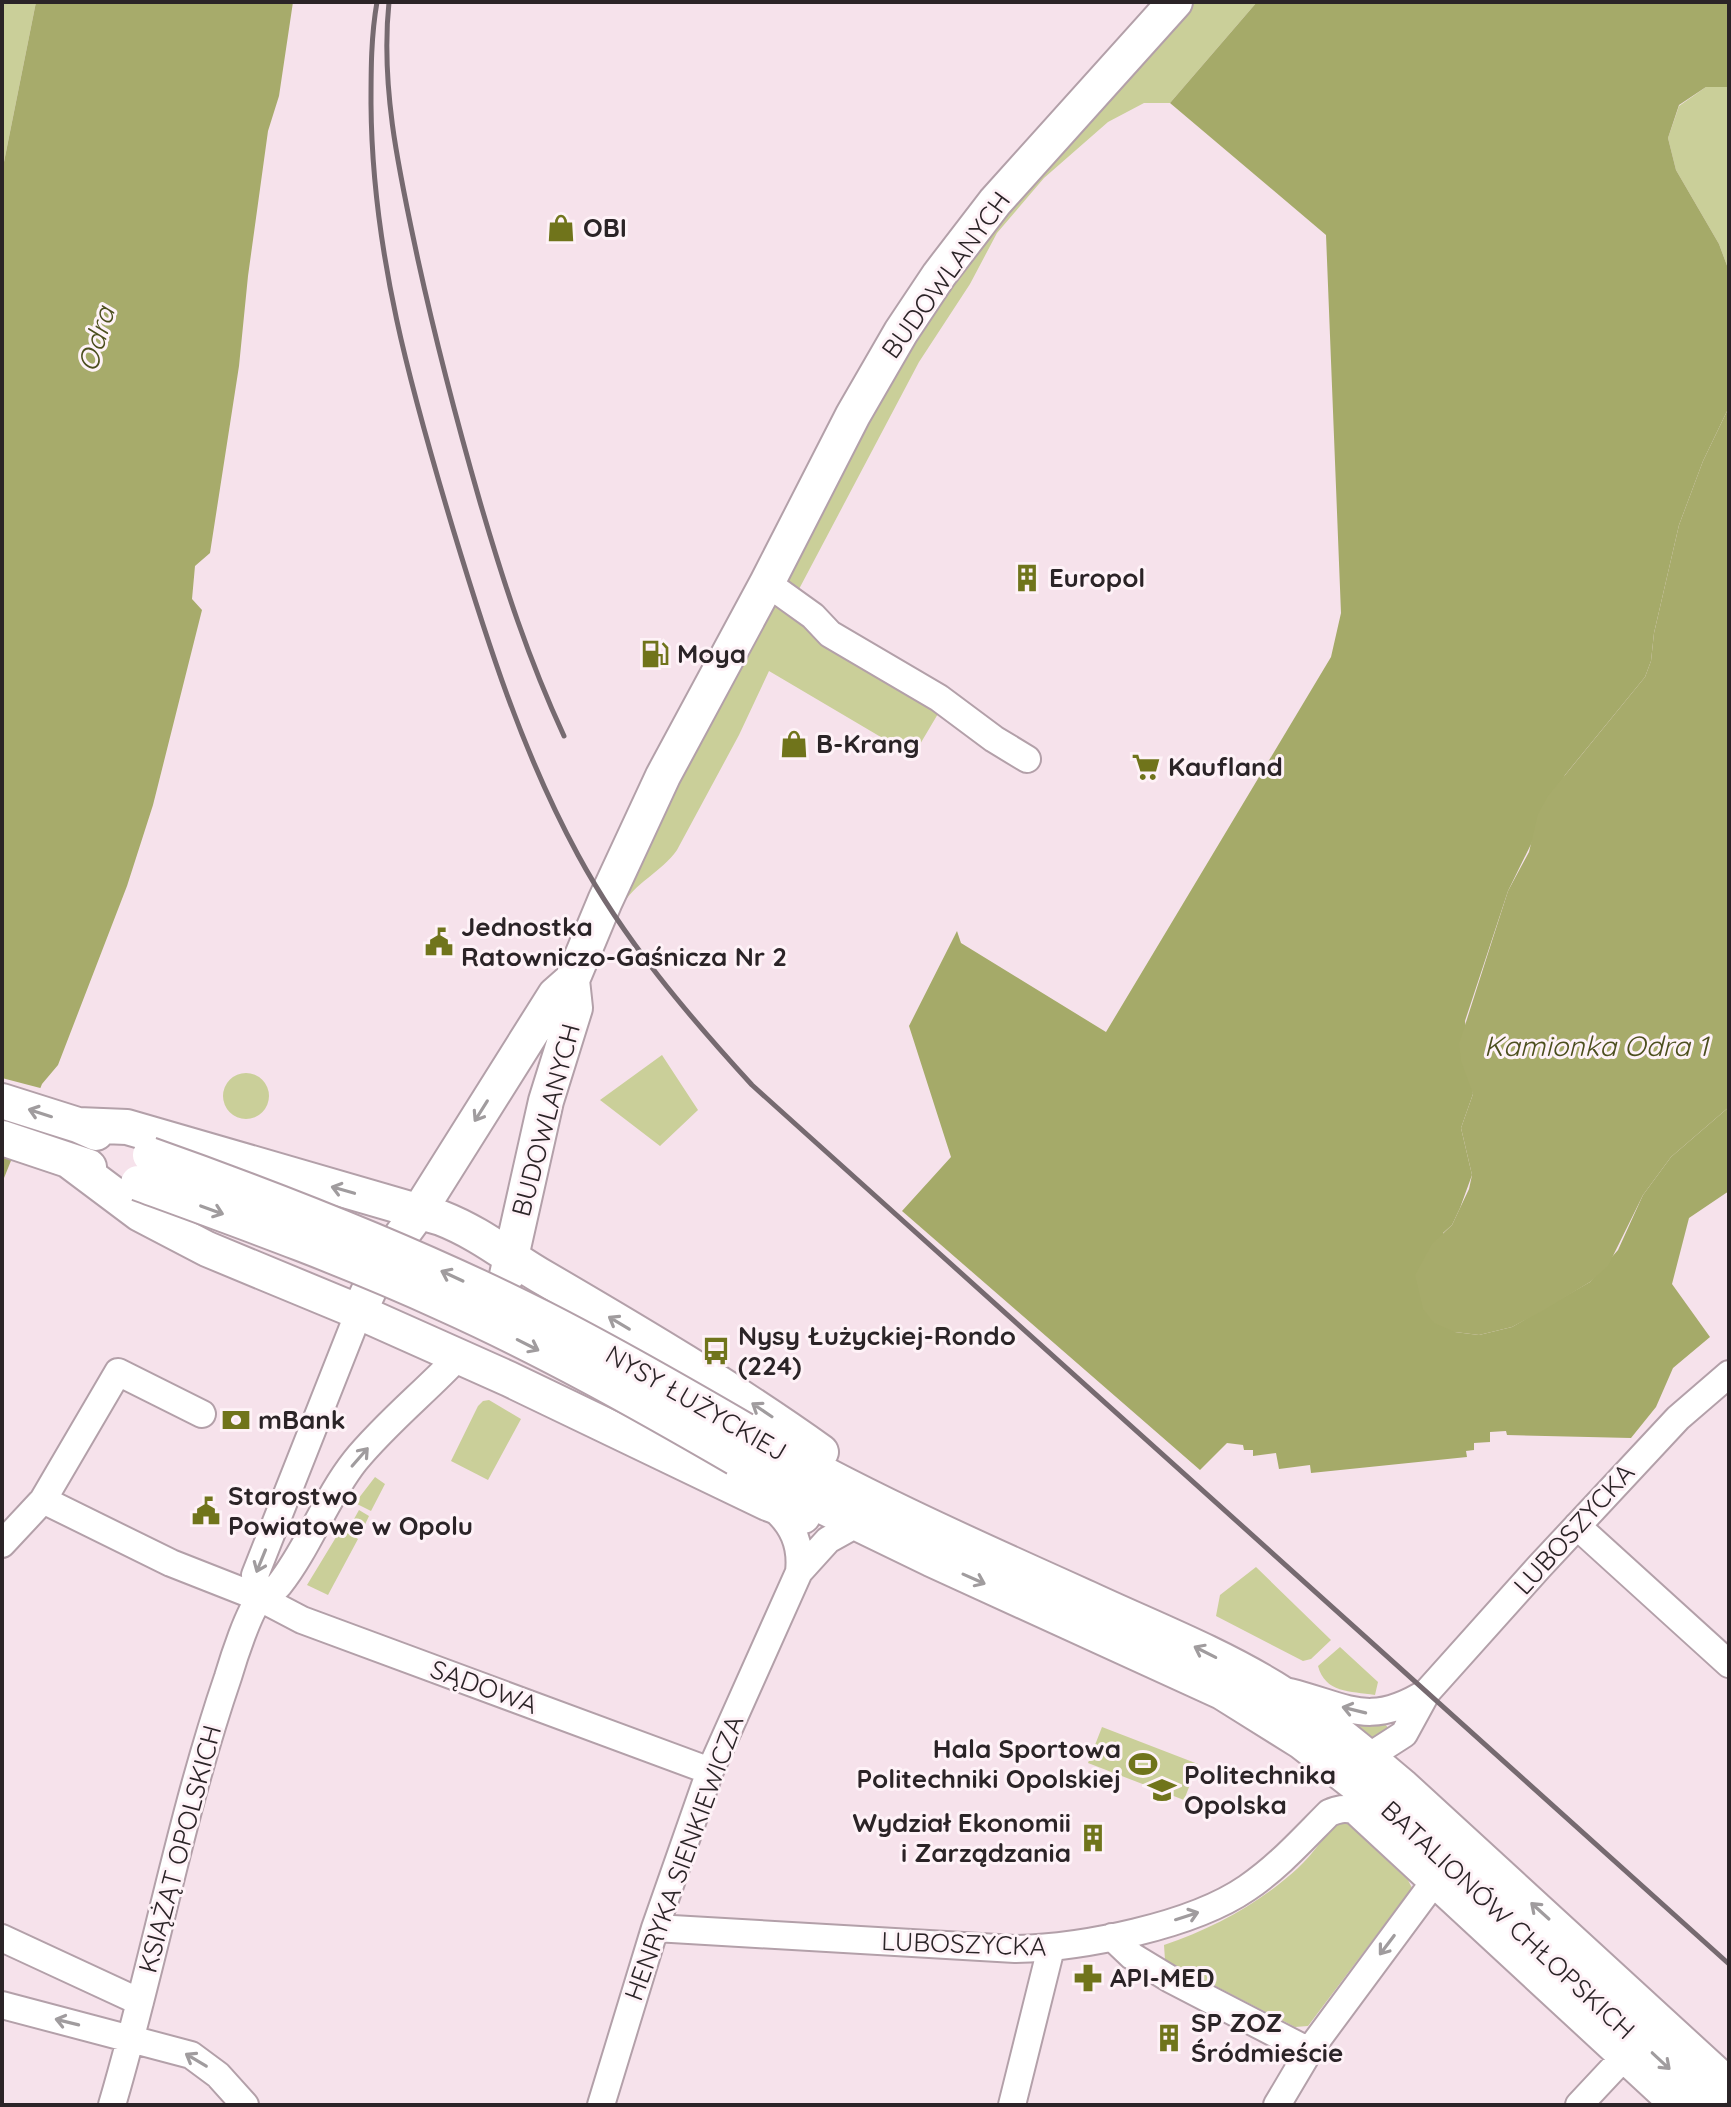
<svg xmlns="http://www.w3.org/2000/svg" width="1731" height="2107" font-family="Quicksand,sans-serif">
<rect width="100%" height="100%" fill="#f6e2eb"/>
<!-- green -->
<path fill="#cacf99" d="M2,2H36L2,172Z
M1175,2H1257L1170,103H1144L1108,122L1044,178L997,233L970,284L919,362L798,591L796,602L945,702L913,756L769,671L739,735L677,850C662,872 634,883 622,906L611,887L901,332Z
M1706,87H1729V271L1719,244L1676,170L1668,138L1679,106Z
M662,1055L698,1110L660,1146L600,1100Z
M223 1096a23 23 0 1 1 46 0a23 23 0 1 1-46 0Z
M489,1400L521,1419L488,1480L451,1461L478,1406L483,1401Z
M375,1477L385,1484L371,1511L355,1503Z
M359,1510L369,1516L360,1535L349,1528Z
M341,1529L358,1539L328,1595L307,1585Z
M1256,1567L1331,1640L1311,1659L1303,1661L1216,1616L1220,1595Z
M1340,1647L1378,1682L1375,1695C1350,1691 1325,1693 1318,1666Z
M1325,1707L1382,1721L1393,1733L1373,1744Z
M1102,1727L1198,1764L1184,1800L1088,1763Z
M1339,1822H1346L1408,1880L1412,1888L1308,2026L1295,2027L1165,1960L1164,1945C1212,1929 1260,1903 1298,1868C1313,1854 1324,1836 1339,1822Z"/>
<!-- forest -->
<path fill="#a5aa69" d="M1257,2H1729V87H1706L1679,105L1668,138L1676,170L1719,244L1729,271V407L1703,461L1679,525L1654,633L1651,661L1645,677L1565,775L1508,891L1465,1021L1473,1094L1461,1128L1472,1175L1460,1208L1452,1225L1443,1233L1455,1332L1479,1335L1512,1327L1590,1282L1618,1250L1643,1195L1671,1157L1729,1107V1191L1689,1218L1672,1284L1710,1337L1673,1368L1656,1407L1631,1438L1507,1435L1506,1431L1490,1432V1442L1474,1443V1450L1466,1451L1467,1457L1311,1473L1310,1465L1279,1469L1276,1453L1253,1456V1450H1244L1243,1445L1227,1443L1200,1470L902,1211L951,1157L909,1026L957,931L961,943L1106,1032L1331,657L1341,613L1326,235L1170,103Z"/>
<!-- water -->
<path fill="#a7ab6b" d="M36,2H293L279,96L268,131L248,276L239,366L210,553L195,566L192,599L202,610L153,805L127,886L58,1065L42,1084L2,1183V172Z
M1729,407V1107L1671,1157L1643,1195L1608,1266L1590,1282L1544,1310L1512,1327L1479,1335L1455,1332L1434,1323L1423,1309L1415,1275L1432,1244L1452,1225L1469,1189L1472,1175L1461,1128L1473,1094L1461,1061L1459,1044L1508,891L1529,852L1538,814L1548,796L1645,677L1651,661L1654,633L1679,525L1703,461Z"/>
<!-- pier -->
<path fill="#f6e2eb" d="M2,1078L44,1089L28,1130L2,1122Z"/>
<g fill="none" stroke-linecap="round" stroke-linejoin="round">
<defs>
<path id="minor" d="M767,583L813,616L830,634L939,698L994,739L1027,759
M43,1500L171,1563L260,1598L302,1620L710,1771
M771,1506C793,1524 802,1545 799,1572
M1577,1526L1729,1664
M2,1544L43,1500L118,1372L202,1414
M260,1598L255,1575L359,1312
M1290,1692C1349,1707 1369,1728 1427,1692
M1350,1759L1376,1752L1404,1734L1427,1692L1539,1567L1678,1418L1729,1374
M655,1928L1015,1949C1081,1948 1192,1926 1247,1888C1278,1867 1302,1840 1329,1813C1338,1809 1344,1808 1354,1810L1673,2105
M1112,1937L1132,1956L1170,1979L1309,2051
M2,1938L140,2002
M2,2005L191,2055L218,2075L245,2105
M112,2105C154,1963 180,1817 228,1677C233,1660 249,1610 260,1599C265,1593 274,1591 279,1585C309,1547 325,1499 355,1461C385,1424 425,1392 458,1357
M601,2105L655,1928L710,1771L799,1572L828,1540L846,1530
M1012,2105L1051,1948
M1277,2105L1309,2051L1434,1882
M1579,2105L1623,2058"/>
<path id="major" d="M2,1101L78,1125L96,1133
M78,1125L127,1127L441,1218C482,1234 509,1258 546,1279C640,1334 733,1389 821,1452
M2,1138L89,1167
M68,1160L140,1214L207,1249L359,1312L509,1379L767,1503L803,1516
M507,1275L546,1101L575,1008L572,980
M359,1312L382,1262L418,1213L555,995L572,980L605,901L663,776L767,583L853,415L901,332L939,275L995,202L1175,2
M744,1430C854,1494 971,1546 1087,1598C1149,1627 1214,1652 1273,1688C1319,1716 1362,1752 1403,1787L1729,2086
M736,1458L795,1493L931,1559L1222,1692L1302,1742L1385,1807L1708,2105"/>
</defs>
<!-- minor casing -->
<use href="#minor" stroke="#b3a0a9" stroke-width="30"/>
<!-- major casing -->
<use href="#major" stroke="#b3a0a9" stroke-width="38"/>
<!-- minor -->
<use href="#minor" stroke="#fff" stroke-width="26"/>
<!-- major -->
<use href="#major" stroke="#fff" stroke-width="34"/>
<!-- rail -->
<path stroke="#766a70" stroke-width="5" d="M377,2C371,36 371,70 371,104C372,252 411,389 453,529C487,641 522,752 578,855C624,940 687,1014 752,1085L1729,1964
M389,2C380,89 400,175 418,260C436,342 457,422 480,502C504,584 528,658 564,736"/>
<defs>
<path id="major-bridge" d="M150,1155C283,1202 416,1254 542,1318C611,1353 677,1391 744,1430
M138,1183C242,1221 345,1258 445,1304C545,1349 641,1403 736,1458"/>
</defs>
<!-- major-bridge casing -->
<use href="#major-bridge" stroke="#b3a0a9" stroke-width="38" stroke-linecap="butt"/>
<!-- major-bridge -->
<use href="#major-bridge" stroke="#fff" stroke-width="34"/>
</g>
<!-- one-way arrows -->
<defs><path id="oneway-shaft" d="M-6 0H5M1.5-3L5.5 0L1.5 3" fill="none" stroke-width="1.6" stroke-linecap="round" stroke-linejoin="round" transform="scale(2)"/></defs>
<g stroke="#a09c9e">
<use href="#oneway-shaft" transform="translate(481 1111) rotate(122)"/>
<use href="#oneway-shaft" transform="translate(40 1113) rotate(-162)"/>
<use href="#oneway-shaft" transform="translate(343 1190) rotate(-164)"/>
<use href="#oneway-shaft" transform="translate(212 1210) rotate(20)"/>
<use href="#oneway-shaft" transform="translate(452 1276) rotate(-155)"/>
<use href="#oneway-shaft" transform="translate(619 1323) rotate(-149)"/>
<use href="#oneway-shaft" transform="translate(528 1345) rotate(27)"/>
<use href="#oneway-shaft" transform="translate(762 1410) rotate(-146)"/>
<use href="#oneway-shaft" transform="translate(360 1457) rotate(-49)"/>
<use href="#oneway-shaft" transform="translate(261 1561) rotate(112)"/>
<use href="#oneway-shaft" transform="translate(974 1579) rotate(24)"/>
<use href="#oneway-shaft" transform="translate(1205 1652) rotate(-153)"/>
<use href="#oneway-shaft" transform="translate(1354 1710) rotate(-166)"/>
<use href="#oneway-shaft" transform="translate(1540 1911) rotate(-138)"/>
<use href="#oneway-shaft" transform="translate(1187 1916) rotate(-18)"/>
<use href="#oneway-shaft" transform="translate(1387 1945) rotate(127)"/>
<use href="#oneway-shaft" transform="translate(67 2022) rotate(-166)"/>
<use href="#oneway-shaft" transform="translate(196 2060) rotate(-149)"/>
<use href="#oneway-shaft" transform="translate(1661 2061) rotate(43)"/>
</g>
<!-- icons -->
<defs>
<symbol id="shop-bare" viewBox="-9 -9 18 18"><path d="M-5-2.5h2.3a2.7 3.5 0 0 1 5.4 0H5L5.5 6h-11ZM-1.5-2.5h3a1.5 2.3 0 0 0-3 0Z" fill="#70741b" stroke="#fef2f7" stroke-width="2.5" paint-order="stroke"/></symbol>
<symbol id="building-bare" viewBox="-9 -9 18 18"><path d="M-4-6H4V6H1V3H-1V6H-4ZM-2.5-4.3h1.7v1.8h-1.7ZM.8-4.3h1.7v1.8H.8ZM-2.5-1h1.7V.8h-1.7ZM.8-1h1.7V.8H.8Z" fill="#70741b" stroke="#fef2f7" stroke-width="2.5" paint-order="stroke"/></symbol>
<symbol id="fuel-bare" viewBox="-9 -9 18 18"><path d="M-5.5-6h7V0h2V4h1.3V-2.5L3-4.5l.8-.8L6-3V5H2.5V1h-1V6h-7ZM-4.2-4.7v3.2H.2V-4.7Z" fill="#70741b" stroke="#fef2f7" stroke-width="2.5" paint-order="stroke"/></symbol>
<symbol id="supermarket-bare" viewBox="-9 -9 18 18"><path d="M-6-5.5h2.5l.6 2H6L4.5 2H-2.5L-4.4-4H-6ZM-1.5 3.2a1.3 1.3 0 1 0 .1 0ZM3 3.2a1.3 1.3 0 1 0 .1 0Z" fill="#70741b" stroke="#fef2f7" stroke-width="2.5" paint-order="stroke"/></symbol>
<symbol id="civic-bare" viewBox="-9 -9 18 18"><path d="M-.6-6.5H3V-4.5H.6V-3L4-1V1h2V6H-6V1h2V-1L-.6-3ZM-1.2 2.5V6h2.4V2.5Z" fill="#70741b" stroke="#fef2f7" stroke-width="2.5" paint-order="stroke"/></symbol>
<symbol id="bus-bare" viewBox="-9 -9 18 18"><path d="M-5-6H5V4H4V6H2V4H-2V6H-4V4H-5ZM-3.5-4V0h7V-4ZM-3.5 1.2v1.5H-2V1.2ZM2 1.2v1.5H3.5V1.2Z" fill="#70741b" stroke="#fef2f7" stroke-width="2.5" paint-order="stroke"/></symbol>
<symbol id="bank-bare" viewBox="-9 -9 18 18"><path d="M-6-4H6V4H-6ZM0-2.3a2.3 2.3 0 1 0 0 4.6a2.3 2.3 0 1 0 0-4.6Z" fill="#70741b" stroke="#fef2f7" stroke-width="2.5" paint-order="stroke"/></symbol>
<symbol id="stadium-bare" viewBox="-9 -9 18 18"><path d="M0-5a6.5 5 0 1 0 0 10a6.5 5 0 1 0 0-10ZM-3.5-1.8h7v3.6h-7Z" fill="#70741b" stroke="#fef2f7" stroke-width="2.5" paint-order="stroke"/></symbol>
<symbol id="university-bare" viewBox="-9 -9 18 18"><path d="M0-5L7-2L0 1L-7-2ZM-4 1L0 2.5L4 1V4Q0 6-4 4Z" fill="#70741b" stroke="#fef2f7" stroke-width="2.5" paint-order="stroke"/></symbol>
<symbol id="pharmacy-bare" viewBox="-9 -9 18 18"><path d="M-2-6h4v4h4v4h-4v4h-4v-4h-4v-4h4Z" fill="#70741b" stroke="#fef2f7" stroke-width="2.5" paint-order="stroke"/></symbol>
</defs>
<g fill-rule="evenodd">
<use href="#shop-bare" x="541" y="208" width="40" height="40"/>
<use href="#building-bare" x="1007" y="558" width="40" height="40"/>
<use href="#fuel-bare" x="635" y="634" width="40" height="40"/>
<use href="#shop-bare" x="774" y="724" width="40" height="40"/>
<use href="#supermarket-bare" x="1126" y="747" width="40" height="40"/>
<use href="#civic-bare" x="419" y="922" width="40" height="40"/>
<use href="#bus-bare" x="696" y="1331" width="40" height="40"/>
<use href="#bank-bare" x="216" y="1400" width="40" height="40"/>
<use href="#civic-bare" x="186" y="1491" width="40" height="40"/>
<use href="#stadium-bare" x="1123" y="1744" width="40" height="40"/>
<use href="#university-bare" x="1142" y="1770" width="40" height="40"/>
<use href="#building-bare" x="1073" y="1818" width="40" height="40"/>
<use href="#pharmacy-bare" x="1068" y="1958" width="40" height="40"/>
<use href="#building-bare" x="1149" y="2018" width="40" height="40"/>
</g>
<g text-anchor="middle" stroke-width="6" stroke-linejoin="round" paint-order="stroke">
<!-- poi labels -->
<g font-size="26" font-weight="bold" fill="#2b2427" stroke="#fef2f7" text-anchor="start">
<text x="583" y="237">OBI</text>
<text x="1049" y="587">Europol</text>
<text x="677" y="663">Moya</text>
<text x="816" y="753">B-Krang</text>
<text x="1168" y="776">Kaufland</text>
<text x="461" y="936">Jednostka<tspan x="461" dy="30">Ratowniczo-Gaśnicza Nr 2</tspan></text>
<text x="738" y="1345">Nysy Łużyckiej-Rondo<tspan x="738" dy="30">(224)</tspan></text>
<text x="258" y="1429">mBank</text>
<text x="228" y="1505">Starostwo<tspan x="228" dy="30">Powiatowe w Opolu</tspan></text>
<text x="1121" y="1758" text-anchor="end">Hala Sportowa<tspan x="1121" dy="30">Politechniki Opolskiej</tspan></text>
<text x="1184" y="1784">Politechnika<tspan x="1184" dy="30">Opolska</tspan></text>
<text x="1071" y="1832" text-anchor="end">Wydział Ekonomii<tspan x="1071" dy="30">i Zarządzania</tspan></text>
<text x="1110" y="1987">API-MED</text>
<text x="1191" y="2032">SP ZOZ<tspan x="1191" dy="30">Śródmieście</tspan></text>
</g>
<!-- street labels -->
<g font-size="26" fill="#2b2427" stroke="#fef2f7">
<text transform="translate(946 275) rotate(-54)" y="9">BUDOWLANYCH</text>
<text transform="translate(546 1120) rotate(-75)" y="9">BUDOWLANYCH</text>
<text transform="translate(696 1403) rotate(30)" y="9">NYSY ŁUŻYCKIEJ</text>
<text transform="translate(1574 1529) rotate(-48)" y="9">LUBOSZYCKA</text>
<text transform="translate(484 1687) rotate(20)" y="9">SĄDOWA</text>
<text transform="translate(180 1849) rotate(-75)" y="9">KSIĄŻĄT OPOLSKICH</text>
<text transform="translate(684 1858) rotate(-70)" y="9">HENRYKA SIENKIEWICZA</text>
<text transform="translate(1508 1920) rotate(43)" y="9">BATALIONÓW CHŁOPSKICH</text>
<text transform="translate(964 1944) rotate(2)" y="9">LUBOSZYCKA</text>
</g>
<!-- water labels -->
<g font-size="28" font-style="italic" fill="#4c4f1e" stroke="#fef2f7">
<text transform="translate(96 339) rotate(-73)" y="10">Odra</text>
<text x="1596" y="1056">Kamionka Odra 1</text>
</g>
</g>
<!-- border -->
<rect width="1731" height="2107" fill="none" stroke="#2b2427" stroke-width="8"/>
</svg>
